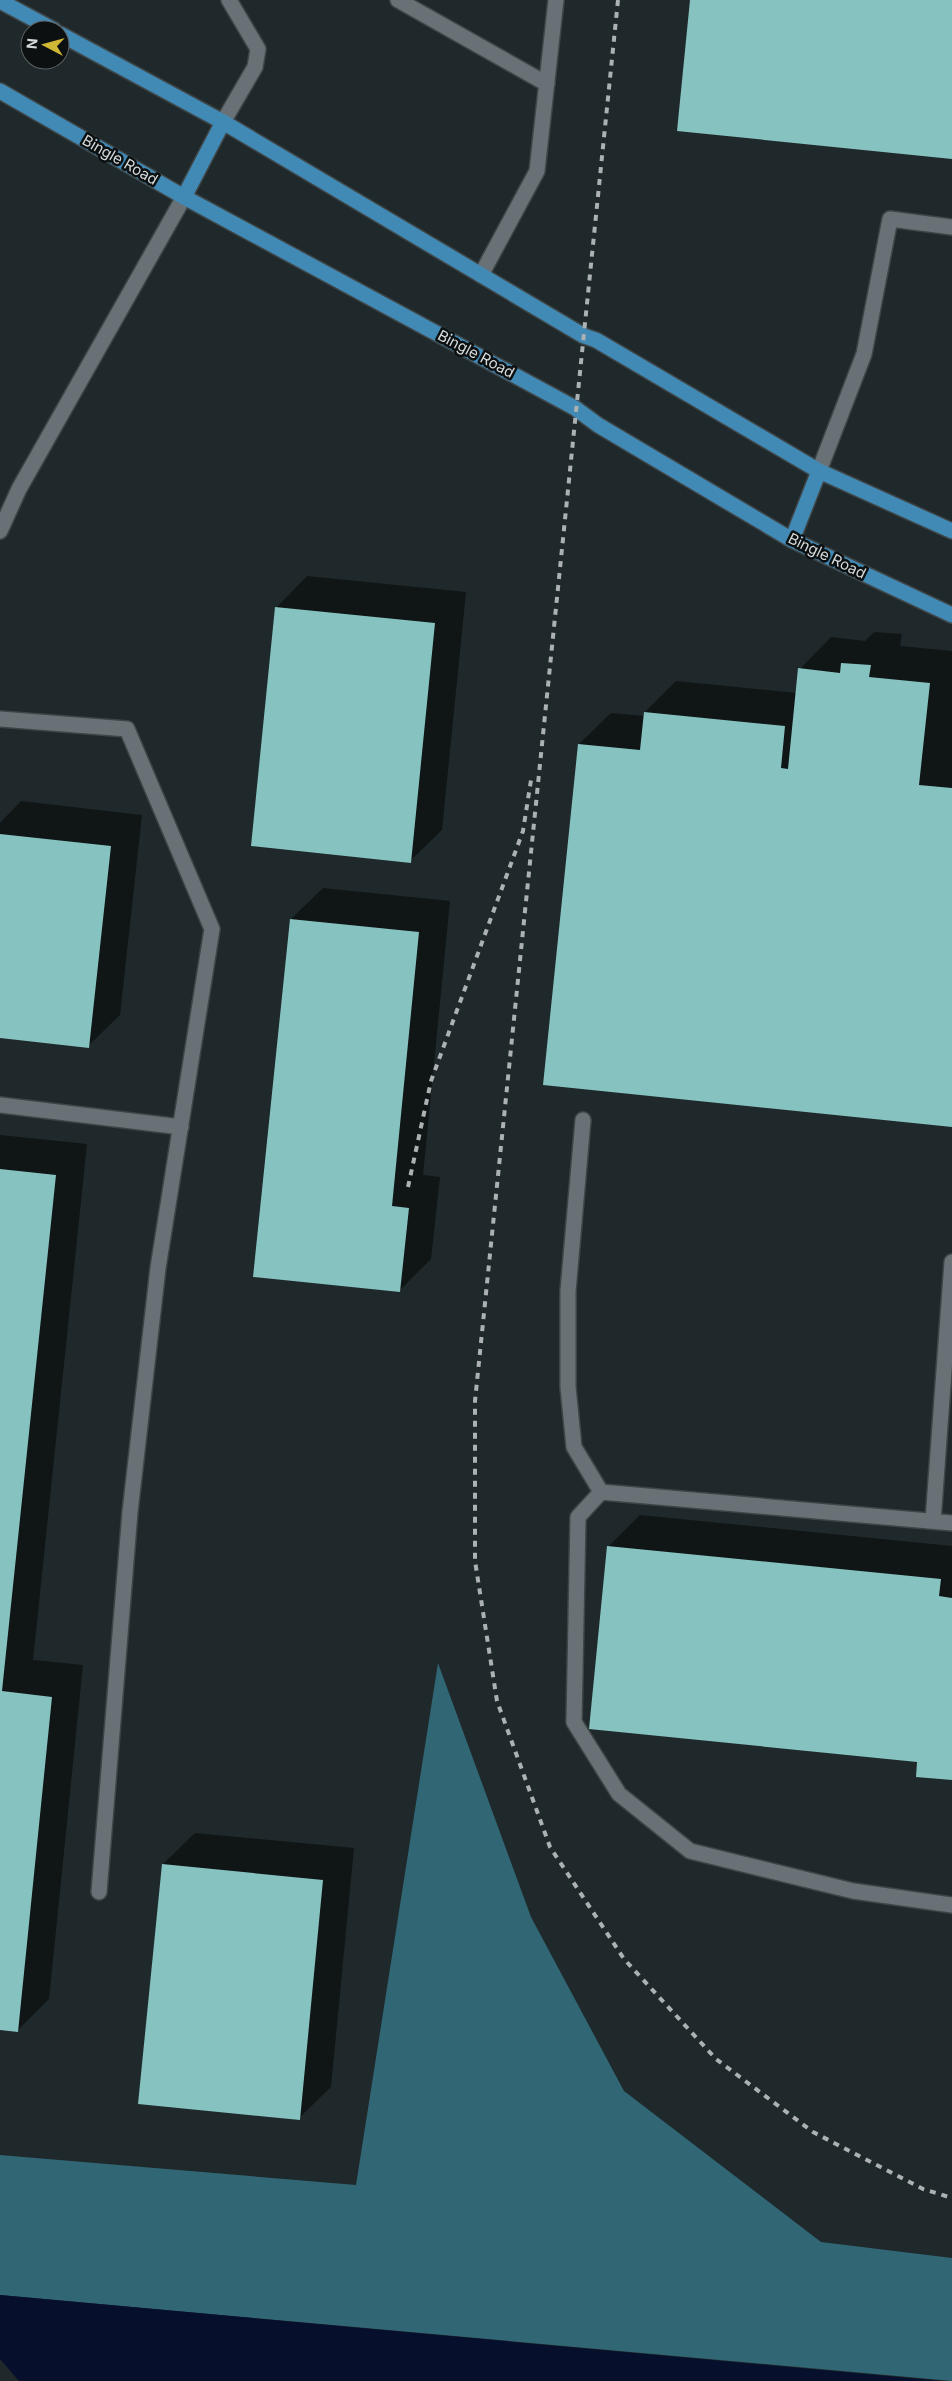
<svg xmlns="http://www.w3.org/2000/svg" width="952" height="2381" font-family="Inter,sans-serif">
<rect width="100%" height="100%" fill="#1f282a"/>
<!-- forest -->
<path fill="#316675" d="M438,1663L531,1917L624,2091L821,2242L952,2258V2381L0,2295V2155L356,2185Z"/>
<!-- water -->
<path fill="#060f2c" d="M0,2295L942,2381H19L0,2359Z"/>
<!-- shadow -->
<path fill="#0007" d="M307,576L466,592L442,830L410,861L276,608Z
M874,632L902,634L900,646L952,651V1126L579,744L611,713L644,716L645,712L676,681L797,693L800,669L831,637L865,641Z
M21,801L142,815L120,1015L88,1046L0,1037V823Z
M323,888L450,901L423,1175L440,1177L431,1259L400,1290L291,919Z
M0,1135L87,1144L33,1660L83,1665L49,1999L17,2031L0,2029Z
M640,1515L952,1546V1779L919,1761L609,1546Z
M195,1833L354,1848L331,2087L299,2118L163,1864Z"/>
<!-- building -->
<path fill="#86c2c0" d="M690,0H952V159L677,131Z
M275,607L435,623L411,863L251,846Z
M841,663L871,665L869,677L930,683L919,785L952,788V1127L543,1085L578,744L640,750L644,712L785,726L781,768L788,769L798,668L840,673Z
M0,834L111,846L89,1048L0,1038Z
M290,919L419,932L392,1206L409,1208L400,1292L253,1277Z
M0,1169L56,1175L2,1691L52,1697L18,2032L0,2030Z
M607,1546L941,1579L939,1596L952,1598V1780L916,1777L917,1762L589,1729Z
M162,1864L323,1880L300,2120L138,2104Z"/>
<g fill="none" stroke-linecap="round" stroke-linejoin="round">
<defs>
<path id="lane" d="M398,0L547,84
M223,122L255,67L258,49L229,0
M481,275L537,171L556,0
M819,471L864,354L890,219L952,227
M0,531L19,489L184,197
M0,719L127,729L212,929L158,1268L130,1512L99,1892
M0,1105L181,1127
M583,1120L568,1291V1387L574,1447L601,1492
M933,1521L952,1262
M952,1523L601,1492L578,1517L574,1722L619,1794L690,1851L853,1891L952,1905"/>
<path id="primary" d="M0,1L54,30
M60,34L223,122L584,336L596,340L819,471L952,531
M0,91L184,197L575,408L598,425L792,540L952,615
M184,197L223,122
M792,540L819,471"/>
</defs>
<!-- lane casing -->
<use href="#lane" stroke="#3e4547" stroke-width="18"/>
<!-- primary casing -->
<use href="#primary" stroke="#3e4547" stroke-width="18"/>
<!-- lane -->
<use href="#lane" stroke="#687276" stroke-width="15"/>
<!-- primary -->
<use href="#primary" stroke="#428ab6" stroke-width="15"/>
<!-- rail -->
<path stroke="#acb2b4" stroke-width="4" stroke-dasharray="6 6" stroke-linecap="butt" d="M618,0L475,1401V1561L497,1701L550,1847L624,1959L716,2059L813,2132L923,2189L952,2198
M408,1187L431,1081L523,831L531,780"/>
</g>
<g text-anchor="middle" stroke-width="5" stroke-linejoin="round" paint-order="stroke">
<!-- street labels -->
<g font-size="15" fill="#d5dadc" stroke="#0c1011">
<text transform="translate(120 160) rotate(30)" y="5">Bingle Road</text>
<text transform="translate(476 354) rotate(28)" y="5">Bingle Road</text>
<text transform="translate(827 556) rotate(26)" y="5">Bingle Road</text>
</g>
</g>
<!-- north arrow -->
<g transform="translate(45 45) rotate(276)"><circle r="24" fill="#0c1011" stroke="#5c6162"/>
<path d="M0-4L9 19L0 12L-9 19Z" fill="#d0b736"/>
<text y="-8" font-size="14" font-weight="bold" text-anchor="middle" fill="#d5dadc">N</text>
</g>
</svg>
